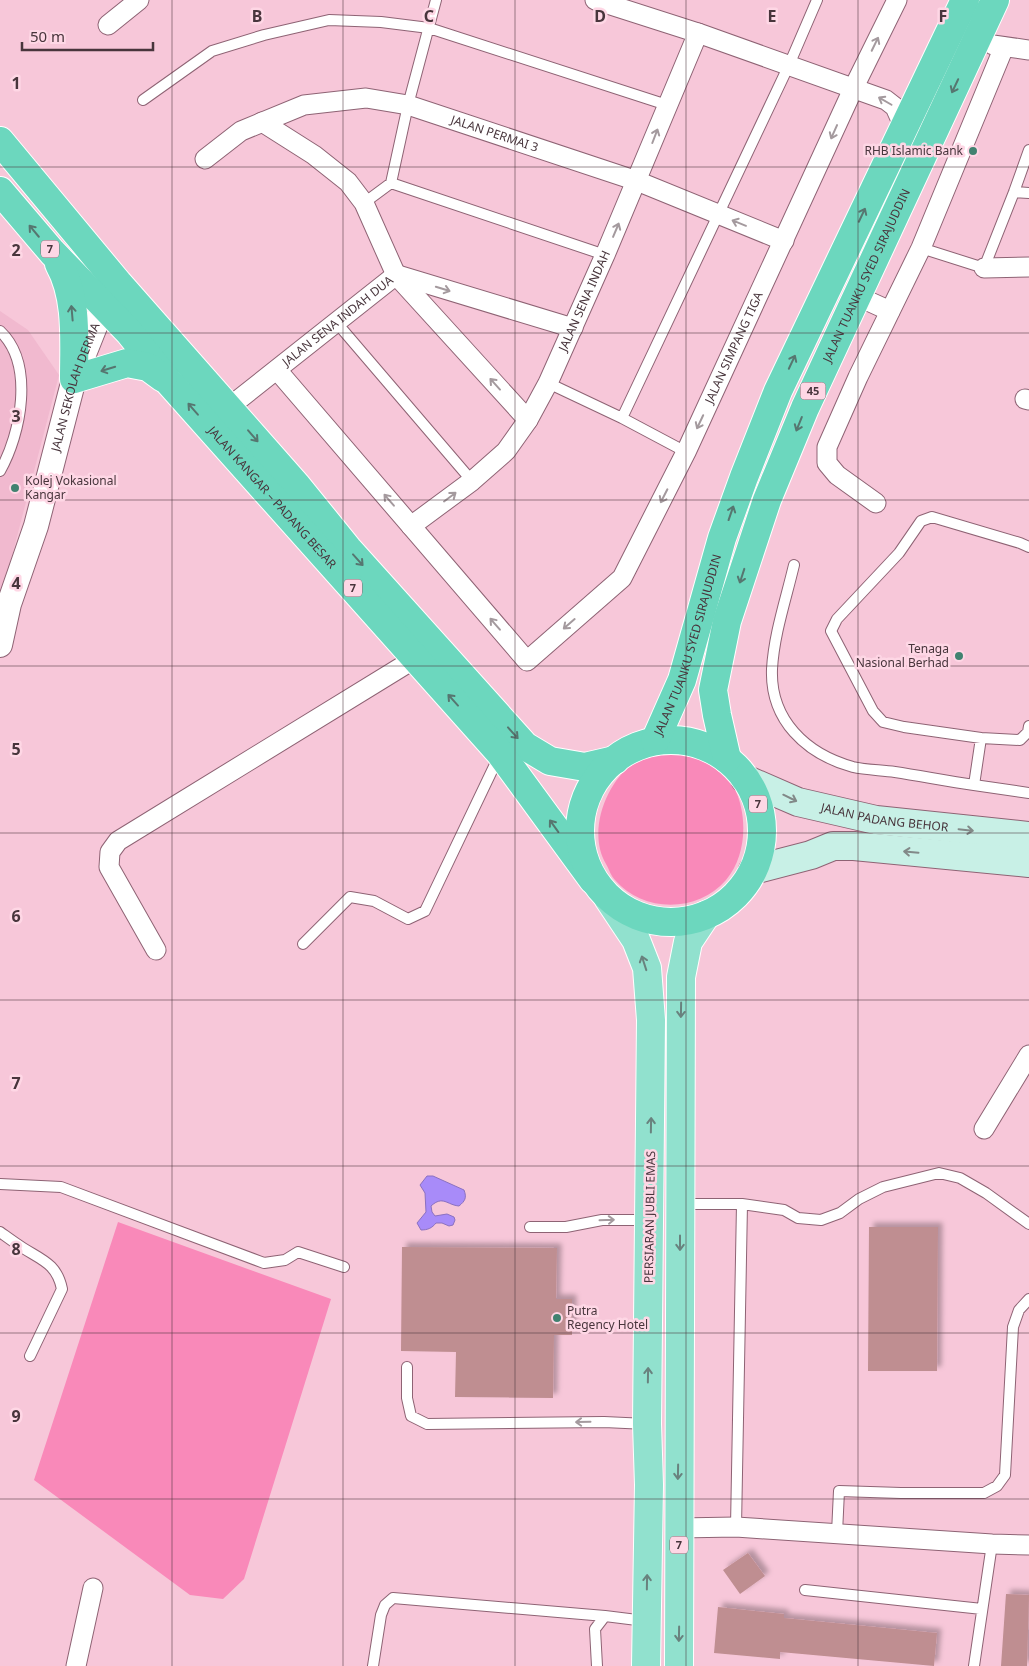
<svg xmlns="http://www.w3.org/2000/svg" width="1029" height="1666" font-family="'Noto Sans',sans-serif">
<defs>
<filter id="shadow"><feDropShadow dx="4.5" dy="-4.5" stdDeviation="2.5" flood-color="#0004"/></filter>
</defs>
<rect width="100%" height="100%" fill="#f7c7d9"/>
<!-- built -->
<path fill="#f1b9cf" d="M0,311L28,330L59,375L0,602Z"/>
<!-- green -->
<path fill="#f989b9" d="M669,749C686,751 701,753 715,763C718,766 720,769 723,772C727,777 732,781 734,787C748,815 747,855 726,880C698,913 643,913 615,880C611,876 609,869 606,864C585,829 610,770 647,755C653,752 662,751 669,749Z
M118,1222L331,1299L244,1579L223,1599L190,1595L34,1480Z"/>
<!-- water -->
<path fill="#a88bf9" stroke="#8b71c0" d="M427,1176H433L464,1190C467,1198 465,1201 459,1206C447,1205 443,1195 431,1206L432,1212L435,1216L447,1214L454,1217L455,1220L453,1225L449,1226L442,1223H436C432,1228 428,1230 421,1230L417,1223L426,1212L425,1193L420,1185Z"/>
<!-- building -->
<path fill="#bf8e91" filter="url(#shadow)" d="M869,1227H938L937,1371H868Z
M402,1247L557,1248L556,1299H572V1335H554L553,1398L455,1397L456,1352L401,1351Z
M748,1553L765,1576L740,1594L723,1570Z
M1006,1594L1029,1595L1027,1666H1001Z
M718,1607L784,1614V1618L937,1633L934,1666L780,1652V1659L714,1653Z"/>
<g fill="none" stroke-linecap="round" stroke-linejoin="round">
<defs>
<path id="service" d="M143,100L212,51L264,35L329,20L381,22L429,28L667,105
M391,183L605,255
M1014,192L1029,193
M364,203L391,183L408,105L436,0
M921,248L984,268L1014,192L1029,150
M336,322L472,481
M0,331C35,364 21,434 0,471
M548,383L622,418L686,452
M622,418L789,65L817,0
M1029,547L1020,543L932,517L921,521L899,553L837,619L831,631L873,711L883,722L904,727L981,738L1020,740L1028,732L1029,726
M794,565C786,599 774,634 772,669C770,720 806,754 853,767C866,770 881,770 895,772C921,776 947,781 974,785
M981,738L974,785L1029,793
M303,944L350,897L374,901L408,919L425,911L499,756
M0,1184L61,1187L264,1263L285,1260L298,1252L344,1267
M681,1204H742L784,1210L798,1218L821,1220L840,1213L859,1199L883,1187L939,1173L960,1178L986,1193L1029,1224
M530,1227H566L602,1220H649
M0,1232C7,1237 15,1243 23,1248C42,1260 57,1264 62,1289L30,1356
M407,1367V1398L411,1416L427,1424L604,1422L647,1424
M736,1527L742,1204
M837,1533L839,1491L901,1493H984L997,1486L1005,1475L1013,1327L1019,1310L1029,1299
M805,1590L982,1609
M373,1666L381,1615L385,1605L393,1598L605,1616
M597,1666L595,1629L605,1616L645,1621
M974,1666L992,1544"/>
<g id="minor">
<path d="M595,0L698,33L886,100L895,107L904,127"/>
<path d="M108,25L139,0"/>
<path d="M993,45L1029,50"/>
<path d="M262,122L314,155L348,182L364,203L396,275L528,420"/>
<path id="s1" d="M205,159L241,131L304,105L366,98L408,105L637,181L784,241"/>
<path d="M984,268L1029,267"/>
<path d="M398,275L573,328"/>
<path d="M857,296L890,311"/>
<path id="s2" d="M277,370L527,661L622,578L686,452L854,87L897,0"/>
<path d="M1025,399L1029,400"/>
<path id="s3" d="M228,408L396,275"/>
<path d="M876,503L837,475L827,463V447L858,377L921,248L1004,47"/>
<path id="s4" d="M411,526L472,481L506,451L528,420L548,383L605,255L698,33"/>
<path d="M156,950L109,867L110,852L118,841L416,658"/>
<path d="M984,1129L1029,1055"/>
<path d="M679,1528L736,1527L992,1544L1029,1545"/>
<path d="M76,1666L93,1588"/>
</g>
<g id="tertiary">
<path id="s5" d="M0,645L9,604L36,526L74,379L104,304"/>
</g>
<g id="secondary">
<path id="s6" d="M745,779L798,802L876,820L1029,836"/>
<path d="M753,870L811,855L833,846H854L1029,863"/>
</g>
<path id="primary" d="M608,898L636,940L647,968L651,1020L647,1424L649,1485L646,1666
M679,1666L681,977L688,942L706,915"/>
<g id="trunk">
<path d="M0,141L118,283L297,486L348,549L525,746L550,761L585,767L615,760"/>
<path id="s7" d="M0,191L52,252L129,332L168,381L500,753L593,880"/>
<path d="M59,264C78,298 74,341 74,379L127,363L148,367L163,378"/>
<circle cx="671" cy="831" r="91"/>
<path id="s8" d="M655,741L682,680L722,538L744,477L778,391L965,0"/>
<path id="s9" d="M727,759L717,715L713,690L727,621L767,500L805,408L995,0"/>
</g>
</defs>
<!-- service casing -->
<use href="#service" stroke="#8e6374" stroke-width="12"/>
<!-- minor casing -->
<use href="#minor" stroke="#8e6374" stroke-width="21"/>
<!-- tertiary casing -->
<use href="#tertiary" stroke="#8e6374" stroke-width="26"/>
<!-- secondary casing -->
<use href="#secondary" stroke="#8e6374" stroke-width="30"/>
<!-- primary casing -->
<use href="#primary" stroke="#fff" stroke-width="30"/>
<!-- trunk casing -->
<use href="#trunk" stroke="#fff" stroke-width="30"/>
<!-- service -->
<use href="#service" stroke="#fff" stroke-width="10"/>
<!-- minor -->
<use href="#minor" stroke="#fff" stroke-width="19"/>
<!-- tertiary -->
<use href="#tertiary" stroke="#fff" stroke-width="24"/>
<!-- secondary -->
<use href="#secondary" stroke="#c8f0e6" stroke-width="28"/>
<!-- primary -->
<use href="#primary" stroke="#91e1ce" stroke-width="28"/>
<!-- trunk -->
<use href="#trunk" stroke="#6cd7be" stroke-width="28"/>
</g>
<!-- one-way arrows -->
<defs><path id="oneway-shaft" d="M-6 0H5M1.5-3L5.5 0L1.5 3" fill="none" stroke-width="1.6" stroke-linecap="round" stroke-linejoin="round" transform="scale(1.25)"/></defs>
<g stroke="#a49a9e">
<use href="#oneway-shaft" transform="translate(875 44) rotate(-64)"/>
<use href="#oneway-shaft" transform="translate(885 101) rotate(-150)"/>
<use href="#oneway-shaft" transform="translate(834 132) rotate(114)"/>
<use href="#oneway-shaft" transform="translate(655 136) rotate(-69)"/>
<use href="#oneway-shaft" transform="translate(739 223) rotate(-158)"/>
<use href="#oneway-shaft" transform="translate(616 230) rotate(-67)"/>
<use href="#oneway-shaft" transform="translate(443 289) rotate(17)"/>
<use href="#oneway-shaft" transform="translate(495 384) rotate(-132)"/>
<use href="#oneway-shaft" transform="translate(700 422) rotate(115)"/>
<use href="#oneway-shaft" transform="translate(664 496) rotate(117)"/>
<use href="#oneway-shaft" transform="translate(450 497) rotate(-37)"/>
<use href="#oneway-shaft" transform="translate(389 500) rotate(-131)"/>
<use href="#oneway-shaft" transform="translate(495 624) rotate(-131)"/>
<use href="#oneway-shaft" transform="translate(569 624) rotate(139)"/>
<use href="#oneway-shaft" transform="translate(607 1220) rotate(-2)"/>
<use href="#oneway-shaft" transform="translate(583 1422) rotate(179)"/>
</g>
<g stroke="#567670">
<use href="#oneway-shaft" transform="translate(955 86) rotate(115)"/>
<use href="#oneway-shaft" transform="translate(862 215) rotate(-65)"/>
<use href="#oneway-shaft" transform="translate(34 231) rotate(-130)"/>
<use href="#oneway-shaft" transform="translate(72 313) rotate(-95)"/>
<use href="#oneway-shaft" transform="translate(792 362) rotate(-65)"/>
<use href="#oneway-shaft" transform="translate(108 369) rotate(163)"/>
<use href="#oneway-shaft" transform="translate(193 409) rotate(-131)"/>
<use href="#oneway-shaft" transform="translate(799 424) rotate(112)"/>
<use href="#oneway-shaft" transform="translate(253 436) rotate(49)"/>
<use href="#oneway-shaft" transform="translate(731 513) rotate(-71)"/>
<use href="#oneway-shaft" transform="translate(358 560) rotate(48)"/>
<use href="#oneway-shaft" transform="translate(742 576) rotate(108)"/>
<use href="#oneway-shaft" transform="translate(453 700) rotate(-132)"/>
<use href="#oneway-shaft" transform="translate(513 733) rotate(48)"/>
<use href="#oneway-shaft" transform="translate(554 826) rotate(-126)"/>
</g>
<g stroke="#828988">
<use href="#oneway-shaft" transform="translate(790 798) rotate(26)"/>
<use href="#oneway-shaft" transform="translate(966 830) rotate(6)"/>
<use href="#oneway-shaft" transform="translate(911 852) rotate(-175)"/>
</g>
<g stroke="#69827e">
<use href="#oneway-shaft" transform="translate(644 963) rotate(-108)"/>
<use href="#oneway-shaft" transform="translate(681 1010) rotate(91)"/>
<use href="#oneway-shaft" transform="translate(651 1125) rotate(-89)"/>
<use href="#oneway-shaft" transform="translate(680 1243) rotate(90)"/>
<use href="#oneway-shaft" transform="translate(648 1375) rotate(-89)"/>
<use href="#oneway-shaft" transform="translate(678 1472) rotate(91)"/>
<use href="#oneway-shaft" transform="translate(647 1582) rotate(-89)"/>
<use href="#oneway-shaft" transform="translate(679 1634) rotate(91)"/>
</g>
<!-- grid -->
<path fill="none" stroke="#48353c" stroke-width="1" stroke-opacity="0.55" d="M172,0V1666M343,0V1666M515,0V1666M686,0V1666M858,0V1666M0,167H1029M0,333H1029M0,500H1029M0,666H1029M0,833H1029M0,1000H1029M0,1166H1029M0,1333H1029M0,1499H1029"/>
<!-- markers -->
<g fill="#418270" stroke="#fed7e5" stroke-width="2">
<circle cx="973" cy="151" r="5"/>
<circle cx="15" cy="488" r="5"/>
<circle cx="959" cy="656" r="5"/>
<circle cx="557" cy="1318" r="5"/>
</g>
<g text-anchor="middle" stroke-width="5" stroke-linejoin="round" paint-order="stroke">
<!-- shield labels -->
<g fill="#fed7e5" stroke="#7f666f" stroke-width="1">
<rect x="41" y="240.5" width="18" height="17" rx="4"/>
<rect x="800.5" y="382.5" width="25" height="17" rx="4"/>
<rect x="344" y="579.5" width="18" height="17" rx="4"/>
<rect x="749" y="795.5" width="18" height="17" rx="4"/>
<rect x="670" y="1536.5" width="18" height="17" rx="4"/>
</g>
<g font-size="11" font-weight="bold" fill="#48353c">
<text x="50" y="253">7</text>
<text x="813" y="395">45</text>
<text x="353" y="592">7</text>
<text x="758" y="808">7</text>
<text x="679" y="1549">7</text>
</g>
<!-- street labels -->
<g font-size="12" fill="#48353c" stroke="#fed7e5">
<text dy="4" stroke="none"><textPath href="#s1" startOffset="310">JALAN PERMAI 3</textPath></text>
<text dy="4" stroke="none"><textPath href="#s9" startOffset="514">JALAN TUANKU SYED SIRAJUDDIN</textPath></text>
<text dy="4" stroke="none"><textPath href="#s4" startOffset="291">JALAN SENA INDAH</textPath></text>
<text dy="4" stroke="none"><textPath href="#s3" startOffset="140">JALAN SENA INDAH DUA</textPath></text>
<text dy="4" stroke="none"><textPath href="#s2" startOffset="766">JALAN SIMPANG TIGA</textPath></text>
<text dy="4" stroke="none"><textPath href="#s5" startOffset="269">JALAN SEKOLAH DERMA</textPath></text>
<text dy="4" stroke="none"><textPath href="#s7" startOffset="410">JALAN KANGAR – PADANG BESAR</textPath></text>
<text dy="4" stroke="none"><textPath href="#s8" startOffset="102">JALAN TUANKU SYED SIRAJUDDIN</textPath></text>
<text dy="4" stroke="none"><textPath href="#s6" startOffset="146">JALAN PADANG BEHOR</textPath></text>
<text transform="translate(650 1217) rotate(-89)" y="4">PERSIARAN JUBLI EMAS</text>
</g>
<!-- poi labels -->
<g font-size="12" fill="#48353c" stroke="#fed7e5" text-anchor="end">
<text x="963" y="155">RHB Islamic Bank</text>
<text x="25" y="485" text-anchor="start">Kolej Vokasional<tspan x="25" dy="14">Kangar</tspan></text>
<text x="949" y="653">Tenaga<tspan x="949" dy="14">Nasional Berhad</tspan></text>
<text x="567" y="1315" text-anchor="start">Putra<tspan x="567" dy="14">Regency Hotel</tspan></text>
</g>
</g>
<g font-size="16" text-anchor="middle" font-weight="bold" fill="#48353c" stroke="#fed7e5" stroke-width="5" stroke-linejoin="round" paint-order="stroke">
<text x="257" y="22">B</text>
<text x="429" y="22">C</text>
<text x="600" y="22">D</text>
<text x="772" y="22">E</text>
<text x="943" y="22">F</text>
<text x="16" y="89">1</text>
<text x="16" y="256">2</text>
<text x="16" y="422">3</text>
<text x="16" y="589">4</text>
<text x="16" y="755">5</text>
<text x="16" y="922">6</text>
<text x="16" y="1089">7</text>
<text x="16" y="1255">8</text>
<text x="16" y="1422">9</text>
</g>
<!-- scale -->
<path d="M22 42v8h131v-8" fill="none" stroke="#48353c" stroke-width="2.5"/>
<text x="30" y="42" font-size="15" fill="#48353c" stroke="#fed7e5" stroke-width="4" paint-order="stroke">50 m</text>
</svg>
